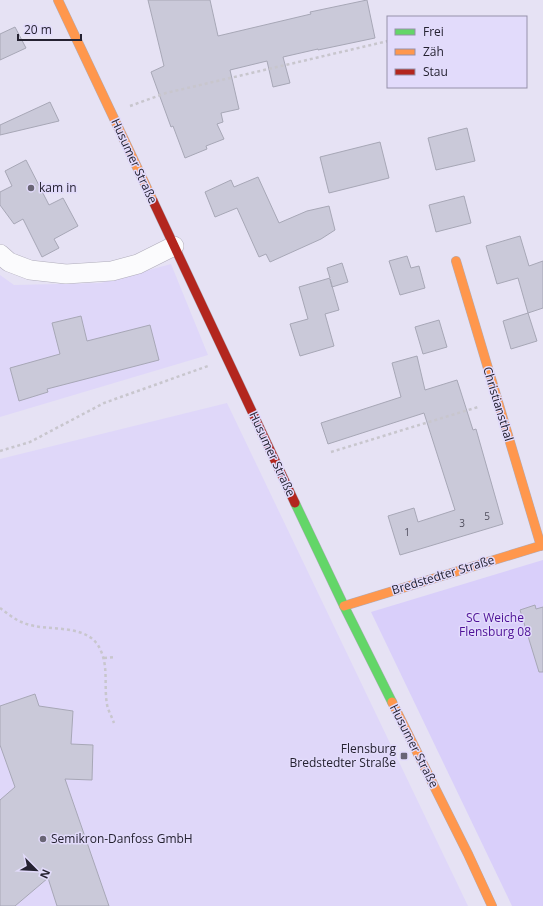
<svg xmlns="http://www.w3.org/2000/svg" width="543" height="906" font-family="'Open Sans',sans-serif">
<rect width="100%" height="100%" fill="#e6e2f4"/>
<!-- built -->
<path fill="#dfd7f9" d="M171,264L208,355L0,417V275L14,285L101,283Z
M227,403L468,906H0V459Z"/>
<!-- green -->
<path fill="#d9cffa" d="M543,560V906H512L371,612Z"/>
<!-- building -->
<path fill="#cac9d9" stroke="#a7a7b6" d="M148,0H210L218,36L311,14L310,12L367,0L375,38L318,50V49L283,57L290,83L273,87L267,61L230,70L239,109L221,113L223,122L217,124L224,139L206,146L207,149L185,158L173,126L171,127L151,72L164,66Z
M15,27L26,48L0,60V34Z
M50,102L59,121L0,135V125Z
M467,128L475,161L436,170L428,138Z
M380,142L389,178L329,193L320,157Z
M26,160L49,205L63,198L78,226L54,239L59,248L42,257L23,219L14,224L0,205V192L12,186L5,171Z
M258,177L279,223L307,211L329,206L335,230L321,239L270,262L266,254L259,257L237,208L215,217L205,192L231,180L234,187Z
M464,196L471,223L436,232L429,205Z
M520,236L529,266L543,261V308L528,313L518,278L497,284L486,246Z
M407,256L411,268L419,266L425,288L400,295L389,261Z
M342,263L348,282L332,287L330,279L339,310L325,314L334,346L300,356L290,324L308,319L299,287L330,278L327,268Z
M528,313L537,341L511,349L503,321Z
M81,316L87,341L150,325L159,360L47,389L48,392L19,401L10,368L60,354L52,323Z
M439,320L447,347L423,354L415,327Z
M417,356L425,390L457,380L473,430L476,429L503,524L400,555L388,516L414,508L418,522L455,510L424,413L328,444L321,423L401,397L392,363Z
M535,605L536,609L543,607V672H539L520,610Z
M35,694L39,706L73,711L71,744L93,745L92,780L65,779L109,906H57L48,878L15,906H0V800L15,787L0,745V706Z"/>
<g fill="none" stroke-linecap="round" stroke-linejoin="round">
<defs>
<path id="street" d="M0,254L9,262L30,270L66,274L112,271L138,264L174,246"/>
<path id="fast" d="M295,503L344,606L392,702"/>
<path id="slow" d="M58,0L153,201
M456,261L541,546
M344,606L543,545
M392,702L468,854L492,906"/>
<path id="jam" d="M153,201L295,503"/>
</defs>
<!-- street casing -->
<use href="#street" stroke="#b0adbb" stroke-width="20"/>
<!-- fast casing -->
<use href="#fast" stroke="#b0adbb" stroke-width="10"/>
<!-- slow casing -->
<use href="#slow" stroke="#b0adbb" stroke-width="10"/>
<!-- jam casing -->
<use href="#jam" stroke="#b0adbb" stroke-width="10"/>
<!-- path -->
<path stroke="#c8c6cd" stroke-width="2.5" stroke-dasharray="3 3" stroke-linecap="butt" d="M130,106L166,93L388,41
M0,451L30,442L104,403L208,366
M331,452L478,407
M0,608C7,613 15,620 24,623C47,633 89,621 101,651C109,669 103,690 108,709C110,713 112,718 114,723
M104,658L116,657"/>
<!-- street -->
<use href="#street" stroke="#fbfbfd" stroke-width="19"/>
<!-- fast -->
<use href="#fast" stroke="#63d668" stroke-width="9"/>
<!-- slow -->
<use href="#slow" stroke="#ff974d" stroke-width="9"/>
<!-- jam -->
<use href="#jam" stroke="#b3261e" stroke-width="9"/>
</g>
<!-- markers -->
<g fill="#696575" stroke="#e2dbfb" stroke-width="1.5">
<circle cx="31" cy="188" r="4"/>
<rect x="400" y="752" width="8" height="8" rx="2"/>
<circle cx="43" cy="839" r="4"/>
</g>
<g text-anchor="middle" stroke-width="3" stroke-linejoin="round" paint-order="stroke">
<!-- number labels -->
<g font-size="10" fill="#504e5d">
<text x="487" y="520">5</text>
<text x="462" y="527">3</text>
<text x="407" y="536">1</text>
</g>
<!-- street labels -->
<g font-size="12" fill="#252231" stroke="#e2dbfb">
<text transform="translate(134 161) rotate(65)" y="4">Husumer Straße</text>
<text transform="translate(498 404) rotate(73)" y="4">Christiansthal</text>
<text transform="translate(272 454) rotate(65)" y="4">Husumer Straße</text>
<text transform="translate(443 575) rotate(-17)" y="4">Bredstedter Straße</text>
<text transform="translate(414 746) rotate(63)" y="4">Husumer Straße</text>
</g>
<!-- poi labels -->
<g font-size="12" fill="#252231" stroke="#e2dbfb" text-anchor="start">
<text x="39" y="192">kam in</text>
<text x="396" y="753" text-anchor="end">Flensburg<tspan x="396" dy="14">Bredstedter Straße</tspan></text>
<text x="51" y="843">Semikron-Danfoss GmbH</text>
</g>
<!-- park labels -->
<g font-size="12" fill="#4e1197" stroke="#e2dbfb">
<text x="495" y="622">SC Weiche<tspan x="495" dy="14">Flensburg 08</tspan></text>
</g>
</g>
<!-- legend -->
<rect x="387" y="16" width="140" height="72" fill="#e2dbfb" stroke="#9691aa"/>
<rect x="395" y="29" width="20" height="6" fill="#63d668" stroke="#9691aa"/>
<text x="423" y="36" font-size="12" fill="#252231">Frei</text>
<rect x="395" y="49" width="20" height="6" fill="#ff974d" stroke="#9691aa"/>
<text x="423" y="56" font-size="12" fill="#252231">Zäh</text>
<rect x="395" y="69" width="20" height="6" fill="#b3261e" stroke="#9691aa"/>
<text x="423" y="76" font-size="12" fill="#252231">Stau</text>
<!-- north arrow -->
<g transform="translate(36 870) rotate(114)" stroke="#e2dbfb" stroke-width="3" paint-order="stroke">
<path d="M0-3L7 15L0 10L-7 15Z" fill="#252231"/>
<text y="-6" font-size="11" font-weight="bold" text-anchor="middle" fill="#252231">N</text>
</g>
<!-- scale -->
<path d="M18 34v6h63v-6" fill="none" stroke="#252231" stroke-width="2"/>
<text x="24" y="34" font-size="12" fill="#252231" stroke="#e2dbfb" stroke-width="3" paint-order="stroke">20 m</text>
</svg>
